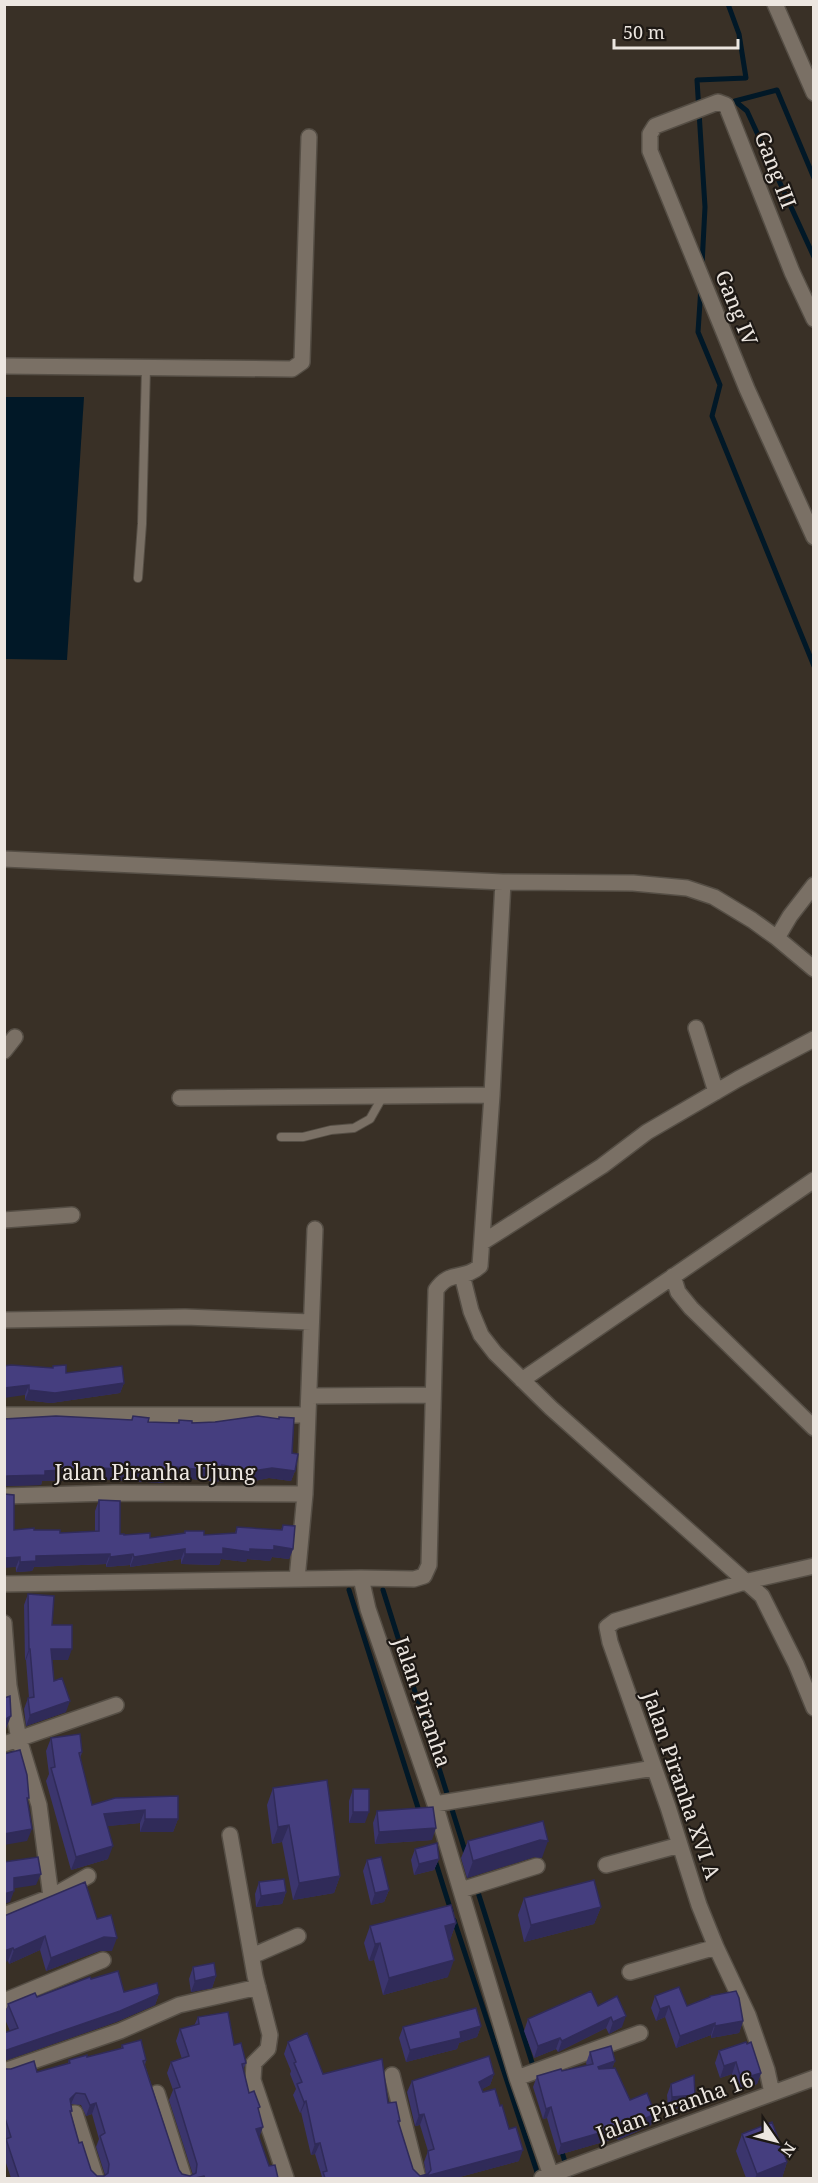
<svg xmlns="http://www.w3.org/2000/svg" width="818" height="2183" font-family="'Noto Serif',serif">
<rect width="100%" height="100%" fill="#393026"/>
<!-- water -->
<path fill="#011827" d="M5,397H84L67,660L5,659Z"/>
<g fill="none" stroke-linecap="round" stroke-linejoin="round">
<!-- stream -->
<path stroke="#011827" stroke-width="5" d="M814,178L777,90L735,101L747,111L814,257
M702,265L705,207L697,80L746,78L739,34L728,4
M701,287L698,332L720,385L712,416L814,666
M349,1590L420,1814
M383,1590L466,1854
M435,1860L451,1911
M476,1886L534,2069
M454,1920L539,2178
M561,2149L570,2178"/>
<defs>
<path id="service" d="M138,578L142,524L146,368
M281,1137H303L331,1130L354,1128L370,1119L383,1096"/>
<path id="minor" d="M775,4L814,93
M814,319L792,272L726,105L718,102L655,126L650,134V151L747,389L814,537
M4,366L292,369L302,362L309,137
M4,859L503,882L633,883L687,888L714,897L752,920L777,938L814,969
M777,938L790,916L814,885
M696,1028L716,1092
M4,1051L15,1037
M180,1098L492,1095L503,882
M4,1220L72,1215
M483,1242L602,1166L647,1132L738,1079L814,1039
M462,1275L471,1311L481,1335L495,1353L551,1408L762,1596L796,1664L814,1708
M673,1276L678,1292L691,1308L814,1428
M4,1320L185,1317L311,1322
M522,1380L814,1180
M309,1396L432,1395
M4,1415H308
M4,1496L113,1493L305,1494
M361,1578L368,1609L435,1804L517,2078L552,2178
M297,1579L305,1494L315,1229
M4,1584L361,1578L414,1579L424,1576L429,1565L436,1290C450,1269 464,1281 480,1266L492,1095
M4,1623L9,1686L19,1739L39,1805L51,1897
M4,1744L116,1705
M435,1804L654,1768
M230,1835L255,1976L270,2035L268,2049L254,2063L253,2080L286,2178
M606,1865L680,1845
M461,1890L537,1866
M4,1915L51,1897L88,1876
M252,1956L298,1936
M630,1972L716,1947
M4,2001L103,1960
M4,2071L120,2031L179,2005L258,1987
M392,2075L418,2178
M517,2078L640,2033
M157,2093L184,2178
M772,2093L767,2070L748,2015L716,1947L699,1905L668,1807L610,1642L607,1627L615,1621L748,1581L814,1566
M75,2113L96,2178
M542,2178L814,2078"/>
</defs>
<!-- service casing -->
<use href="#service" stroke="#554e45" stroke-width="10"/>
<!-- minor casing -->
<use href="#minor" stroke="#554e45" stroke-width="18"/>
<!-- service -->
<use href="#service" stroke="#7a7065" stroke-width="8"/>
<!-- minor -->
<use href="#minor" stroke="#7a7065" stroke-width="15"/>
</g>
<!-- wall -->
<path fill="#3b356d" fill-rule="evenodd" d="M4,1366L53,1368V1366L66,1373L124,1383L120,1393L51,1403L25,1400V1395Z
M133,1416L148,1422L178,1423L179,1420L192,1423L292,1453L295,1471L291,1481L269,1478L249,1482L220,1476L218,1482L166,1476L163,1483L98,1479L42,1481L41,1485L4,1486L132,1420Z
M99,1500L120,1534L124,1535L150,1538L184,1533L185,1531L204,1535L235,1533L237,1527L281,1530L283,1525L293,1549L289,1559L272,1557L270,1561L247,1559L246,1562L221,1559L219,1565L181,1564V1559L130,1567V1565L106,1567V1564L34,1567L32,1571L16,1572L14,1530L60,1533L95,1531V1511Z
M28,1594L52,1625L68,1660H52L54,1681L66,1712L26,1726L24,1709L28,1698H29L26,1660H25L24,1605Z
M51,1738L82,1752L80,1759L92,1805L115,1798L178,1819L173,1832H140V1823L107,1826L108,1859L71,1870L46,1781L49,1774L46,1751Z
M273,1788L340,1876L334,1893L293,1900L282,1842L272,1844L267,1805Z
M353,1789L365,1823H349V1801Z
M377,1811L432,1840L375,1844L373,1823Z
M468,1841L542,1858L534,1857L467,1878L461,1858Z
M415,1849L439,1859L434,1870L414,1875L411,1860Z
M367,1860L389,1890L384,1902L371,1905L363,1871Z
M259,1882L286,1892L282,1904L256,1907L255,1894Z
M524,1898L601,1907L594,1924L524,1942L518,1915Z
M4,1916L97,1919L112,1951H99L46,1971L40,1950L9,1964L8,1961Z
M456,1923L450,1940H449L448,1977L383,1995L374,1960L369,1961L364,1943L370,1926Z
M193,1967L216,1976L212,1988L191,1992L189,1979Z
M91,1979L124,1992L159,1994L155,2005L116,2022L4,2061V2033L10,2031L4,2017L8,2004L37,1997Z
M655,1996L687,2006L710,1997V1996L743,2021L739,2033L711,2038V2035L676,2048L665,2017L656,2021L651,2008Z
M598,2006L622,2027L609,2034L606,2028L558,2052L556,2049L534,2058L524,2031L528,2019Z
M198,2017L234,2045L246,2063L243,2070L249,2093L260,2107L258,2110L259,2138L269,2166L278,2178H11L4,2157V2068L6,2069L37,2072L68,2063L69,2060L87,2057L121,2048L122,2045L146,2060L145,2065L179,2170L182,2174L190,2176L193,2175L169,2100L173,2090L167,2073L171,2062L182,2059L176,2041L180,2029L194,2026ZM71,2104L81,2105L86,2116L92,2114L99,2139L96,2147L105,2175L104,2176H97L91,2170L79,2143L71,2113L72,2111L71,2105Z
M481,2026L477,2037L459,2043L457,2049L406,2062L399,2038L403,2027Z
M288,2042L323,2074L388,2103L400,2121L399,2124L413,2169L420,2176L426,2175L424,2162L428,2151L420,2125L415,2126L407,2092L412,2081L494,2074L490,2085L482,2089L483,2092L500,2106L519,2161L456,2178H321L322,2177L315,2154L311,2155L301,2112L300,2113L293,2095L296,2089L290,2074L291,2071L284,2054Z
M747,2044L761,2073L757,2084L737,2090L732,2074L720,2078L715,2063L719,2051Z
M590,2052L615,2061L612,2068L630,2100L651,2125L618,2140L617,2138L558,2155L547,2118L543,2119L533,2087L537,2076L587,2066L586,2063Z
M671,2084L691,2107L668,2109L667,2095Z
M742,2134L787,2162L782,2178H746L736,2151Z"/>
<!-- shaded-wall -->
<path fill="#302b59" d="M124,1383L120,1393L51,1403L25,1400L29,1390Z
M29,1385L25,1395L4,1398V1388Z
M168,1466L222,1472L218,1482L166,1476L163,1483L98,1479L42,1481L41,1485L4,1486V1477L45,1471Z
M272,1468L295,1471L291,1481L269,1478L249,1482L252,1471Z
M274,1546L293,1549L289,1559L272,1557L270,1561L247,1559L246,1562L221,1559L219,1565L181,1564L185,1554L223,1548L250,1549Z
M185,1549L181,1559L130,1567L134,1557Z
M110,1554L106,1564L34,1567L32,1571L16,1572L20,1562L36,1556Z
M133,1554L130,1565L106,1567L110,1557Z
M20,1557L16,1567L4,1568V1558Z
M29,1649H30L26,1660H25Z
M51,1649H72L68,1660H47Z
M70,1701L66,1712L26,1726L30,1715Z
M11,1716L4,1734V1720Z
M145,1810L140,1823L99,1827L104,1814Z
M353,1812H369L365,1823H349Z
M145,1819H178L173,1832H140Z
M289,1825L282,1842L272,1844L278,1827Z
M436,1828L432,1840L375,1844L379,1832Z
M32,1829L27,1841L4,1845V1834Z
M540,1840L548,1841L542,1858L534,1857L467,1878L473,1861Z
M113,1846L108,1859L71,1870L76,1857Z
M439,1859L434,1870L414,1875L419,1864Z
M41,1874L36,1885L10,1889L14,1878Z
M340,1876L334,1893L293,1900L299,1883Z
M389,1890L384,1902L371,1905L375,1893Z
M14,1891L10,1902L4,1904V1894Z
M286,1892L282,1904L256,1907L261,1896Z
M601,1907L594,1924L524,1942L531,1925Z
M456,1923L450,1940L439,1943L445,1926Z
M45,1936L40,1950L9,1964L14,1950Z
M104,1937L117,1938L112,1951H99L46,1971L51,1958Z
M380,1943L374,1960L369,1961L375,1944Z
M13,1948L8,1961L4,1963V1951Z
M454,1960L448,1977L383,1995L389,1978Z
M216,1976L212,1988L191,1992L195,1981Z
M159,1994L155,2005L116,2022L4,2061V2051Z
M669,2006L665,2017L656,2021L660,2009Z
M626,2016L622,2027L609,2034L613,2022Z
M611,2017L606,2028L558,2052L562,2041Z
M743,2021L739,2033L711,2038L715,2026Z
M715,2023L711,2035L676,2048L680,2036Z
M481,2026L477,2037L459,2043L457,2049L406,2062L410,2050L460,2032Z
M560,2038L556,2049L534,2058L538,2046Z
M615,2061L611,2072L594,2078L598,2067Z
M736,2062L732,2074L720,2078L724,2066Z
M761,2073L757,2084L737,2090L741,2079Z
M494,2074L490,2085L475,2093L479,2082Z
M76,2093L71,2104L66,2110L70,2099Z
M695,2095L691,2107L668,2109L672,2097Z
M306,2101L301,2112L300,2113L304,2102Z
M96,2103L92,2114L86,2116L90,2105Z
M551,2107L547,2118L543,2119L546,2109Z
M424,2114L420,2125L415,2126L419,2115Z
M655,2114L651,2125L618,2140L622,2129Z
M263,2127L259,2138L256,2129Z
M621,2127L617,2138L558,2155L561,2144Z
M320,2143L315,2154L311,2155L315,2144Z
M523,2150L519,2161L456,2178H419Z
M787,2162L782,2178H755L757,2174Z"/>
<!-- building -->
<path fill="#453e7f" stroke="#302b59" stroke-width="1.5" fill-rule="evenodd" d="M11,1365L53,1368V1366L66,1365V1373L122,1366L124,1383L55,1393L29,1390V1385L4,1388V1366Z
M56,1416L132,1420L133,1416L149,1418L148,1422L179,1423V1420L192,1421V1423L215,1422L258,1416L279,1419V1417L294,1418L292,1453L298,1454L295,1471L272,1468L252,1471L222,1465V1472L168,1466L167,1472L101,1468L45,1471V1475L7,1476L4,1477V1419Z
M4,1494L14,1495V1530L34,1528V1530H60V1533L99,1531V1500L120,1501V1534H124V1535L150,1533V1538L185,1533V1531H204V1535L236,1533L237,1527L282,1530L283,1525L295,1526L293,1549L274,1546V1550L250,1549V1552L223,1548V1554H185V1549L134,1557L133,1554L110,1557V1554L36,1556V1561L20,1562V1557L4,1558Z
M28,1594L54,1596L52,1625H72V1649H51L54,1681L62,1678L70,1701L30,1715L28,1698L34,1697L30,1649H29Z
M10,1696L11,1716L4,1720V1698Z
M80,1734L82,1752L79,1753L92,1805L115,1798L178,1796V1819H145V1810L104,1814L113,1846L76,1857L51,1768L55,1767L51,1738Z
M20,1750L27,1775L29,1798H27L32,1829L4,1834V1754Z
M327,1780L340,1876L299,1883L289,1825L278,1827L273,1788Z
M353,1789H369V1812H353Z
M433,1807L436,1828L379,1832L377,1811Z
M543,1821L548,1841L540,1840L473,1861L468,1841Z
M437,1843L439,1859L419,1864L415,1849Z
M38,1857L41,1874L14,1878V1891L4,1894V1862Z
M381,1857L389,1890L375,1893L367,1860Z
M284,1879L286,1892L261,1896L259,1882Z
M594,1880L601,1907L531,1925L524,1898Z
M85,1882L97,1919L111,1915L117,1938L104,1937L51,1958L45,1936L14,1950L13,1948L4,1951V1916Z
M451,1905L456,1923L445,1926L454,1960L389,1978L380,1943L375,1944L370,1926Z
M214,1963L216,1976L195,1981L193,1967Z
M118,1971L124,1992L157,1983L159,1994L120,2011L4,2051V2033L18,2028L8,2004L35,1993L37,1997L90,1977L91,1979Z
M679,1987L687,2006L710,1997V1996L736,1991L739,1998L743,2021L715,2026V2023L680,2036L669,2006L660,2009L655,1996Z
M591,1991L598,2006L617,1996L626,2016L613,2022L611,2017L562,2041L560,2038L538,2046L528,2019Z
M476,2008L481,2026L460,2032L461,2038L410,2050L403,2027Z
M228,2012L234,2045L241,2043L246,2063L242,2064L249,2093L254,2091L260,2107L258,2108L263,2127L256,2129L269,2166L275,2165L278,2178H205L204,2176L195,2178H19L6,2139L11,2137L4,2115V2068L6,2069H11L34,2061L37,2072L70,2063L69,2060L87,2055V2057L123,2048L122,2045L141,2040L146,2060L143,2061L179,2170L182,2174L190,2176L196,2173L197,2164L174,2089L180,2087L171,2062L189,2056L180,2029L199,2024L198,2017ZM76,2093L85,2094L90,2105L96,2103L105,2133L100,2136L109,2164L108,2173L104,2176H97L91,2170L82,2142L79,2143L70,2111H72L70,2099Z
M307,2033L323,2074L382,2059L388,2103L396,2102L400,2121H398L413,2169L420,2176L428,2174L431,2170L428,2151L434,2149L424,2114L419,2115L412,2081L489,2056L494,2074L479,2082L483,2092L495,2089L500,2106L502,2105L509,2129L516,2127L523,2150L419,2178H325L323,2172L327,2171L320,2143L315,2144L306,2101L304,2102L297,2084L302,2082L294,2063L296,2062L288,2042Z
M746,2042L747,2044L751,2042L761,2073L741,2079L736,2062L724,2066L719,2051Z
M611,2046L615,2061L598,2067L599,2069L615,2068L630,2100L647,2093L655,2114L622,2129L621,2127L561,2144L551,2107L546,2109L537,2076L561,2069L562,2071L593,2064L590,2052Z
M694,2075L695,2095L672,2097L671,2084Z
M772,2122L787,2162L757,2174L742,2134Z"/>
<g text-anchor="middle" stroke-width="4.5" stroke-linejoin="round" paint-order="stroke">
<!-- street labels -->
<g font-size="21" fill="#ece6e0" stroke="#1d1814">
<text transform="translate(775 170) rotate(69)" y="7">Gang III</text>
<text transform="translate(736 308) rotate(68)" y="7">Gang IV</text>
<text x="155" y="1480">Jalan Piranha Ujung</text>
<text transform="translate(422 1702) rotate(71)" y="7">Jalan Piranha</text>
<text transform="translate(681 1785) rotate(71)" y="7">Jalan Piranha XVI A</text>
<text transform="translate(675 2107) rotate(-20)" y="7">Jalan Piranha 16</text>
</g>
</g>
<!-- border -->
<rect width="818" height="2183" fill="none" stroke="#ece6e0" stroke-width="12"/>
<!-- north arrow -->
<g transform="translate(776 2141) rotate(125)" stroke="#1d1814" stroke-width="4.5" paint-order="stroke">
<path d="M0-4.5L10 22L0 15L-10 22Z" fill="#ece6e0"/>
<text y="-9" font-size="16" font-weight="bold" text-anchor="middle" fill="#ece6e0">N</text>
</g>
<!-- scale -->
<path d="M614 39v9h124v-9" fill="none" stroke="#ece6e0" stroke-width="3"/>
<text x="623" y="39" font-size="18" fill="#ece6e0" stroke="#1d1814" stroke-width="4.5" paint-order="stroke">50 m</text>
</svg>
